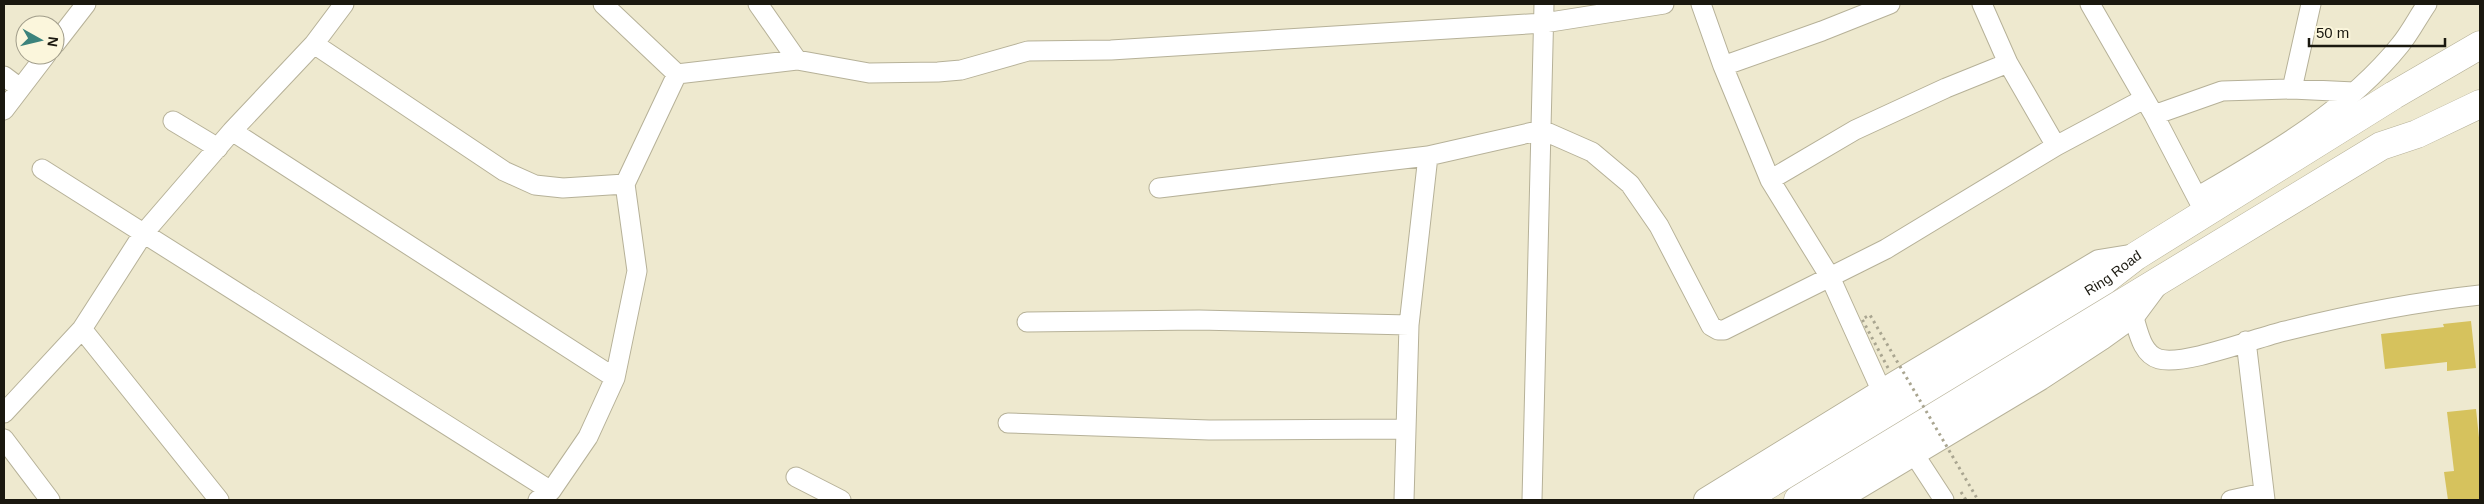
<svg xmlns="http://www.w3.org/2000/svg" width="2484" height="504" font-family="Arial,sans-serif">
<rect width="100%" height="100%" fill="#eee9cf"/>
<!-- building -->
<path fill="#d6c25d" d="M2471,321L2476,368L2447,371V362L2385,369L2381,334L2444,327L2443,324Z
M2476,409L2480,447V500H2448L2444,472L2454,471L2447,412Z"/>
<g fill="none" stroke-linecap="round" stroke-linejoin="round">
<defs>
<path id="minor" d="M603,4L677,74L797,60L869,73L938,72L961,70L1028,51L1111,50L1544,23L1664,4
M758,4L797,60
M1701,4L1723,66L1770,180L1830,277L1882,392
M1982,4L2008,63L2056,146
M2090,4L2154,115L2203,209
M55,44L86,4
M314,44L504,171L535,185L563,188L625,184
M1723,66L1822,31L1890,4
M4,76L20,88
M2292,89L2311,4
M4,110L46,55
M2154,115L2222,91L2292,89L2354,92
M173,121L218,148
M232,131L615,378
M1428,156L1542,130L1592,152L1630,184L1659,226L1711,326L1718,330H1724L1886,249L2056,146L2144,99
M42,169L551,491
M1770,180L1855,130L1946,88L2008,63
M1159,188L1428,156L1409,325L1404,500
M2197,197C2269,155 2347,111 2400,45C2410,33 2418,17 2427,4
M2133,315C2138,329 2141,354 2159,359C2185,366 2255,338 2285,331C2349,315 2415,302 2480,295
M1027,322L1199,320L1409,325
M82,329L219,500
M2246,341L2265,500
M4,413L82,329L143,234L232,131L314,44L344,4
M1008,423L1209,430L1406,429
M4,439L50,500
M1914,454L1944,500
M796,477L841,500
M538,500L551,491L588,437L615,378L637,271L625,184L677,74
M1532,500L1544,4
M2231,500L2263,493"/>
<path id="tertiary" d="M1706,500L1896,383L2099,262L2136,256
M1836,500L2040,378L2101,338L2133,315L2156,284"/>
<g id="trunk">
<path id="s1" d="M1743,500L2105,280L2136,256L2394,95L2480,45"/>
<path d="M1798,500L2381,146L2417,134L2480,104"/>
</g>
</defs>
<!-- minor casing -->
<use href="#minor" stroke="#b6b198" stroke-width="21"/>
<!-- tertiary casing -->
<use href="#tertiary" stroke="#b6b198" stroke-width="26"/>
<!-- trunk casing -->
<use href="#trunk" stroke="#b6b198" stroke-width="29"/>
<!-- path -->
<path stroke="#a9a590" stroke-width="3" stroke-dasharray="2.5 4" stroke-linecap="butt" d="M1961,492L1966,500"/>
<!-- minor -->
<use href="#minor" stroke="#fff" stroke-width="19"/>
<!-- tertiary -->
<use href="#tertiary" stroke="#fff" stroke-width="24"/>
<!-- trunk -->
<use href="#trunk" stroke="#fff" stroke-width="28"/>
<!-- path-bridge -->
<path stroke="#a9a590" stroke-width="3" stroke-dasharray="2.5 4" stroke-linecap="butt" d="M1888,368L1862,319L1870,315L1978,500"/>
</g>
<g text-anchor="middle" stroke-width="4" stroke-linejoin="round" paint-order="stroke">
<!-- street labels -->
<g font-size="14" fill="#1a180f" stroke="#fbf6dc">
<text dy="5" stroke="none"><textPath href="#s1" startOffset="434">Ring Road</textPath></text>
</g>
</g>
<!-- border -->
<rect width="2484" height="504" fill="none" stroke="#1a180f" stroke-width="10"/>
<!-- north arrow -->
<g transform="translate(40 40) rotate(98)"><circle r="24" fill="#fbf6dc" stroke="#a19d8a"/>
<path d="M0-4L9 19L0 12L-9 19Z" fill="#3c837c"/>
<text y="-8" font-size="14" font-weight="bold" text-anchor="middle" fill="#1a180f">N</text>
</g>
<!-- scale -->
<path d="M2309 38v8h136v-8" fill="none" stroke="#1a180f" stroke-width="2.5"/>
<text x="2316" y="38" font-size="15" fill="#1a180f" stroke="#fbf6dc" stroke-width="4" paint-order="stroke">50 m</text>
</svg>
